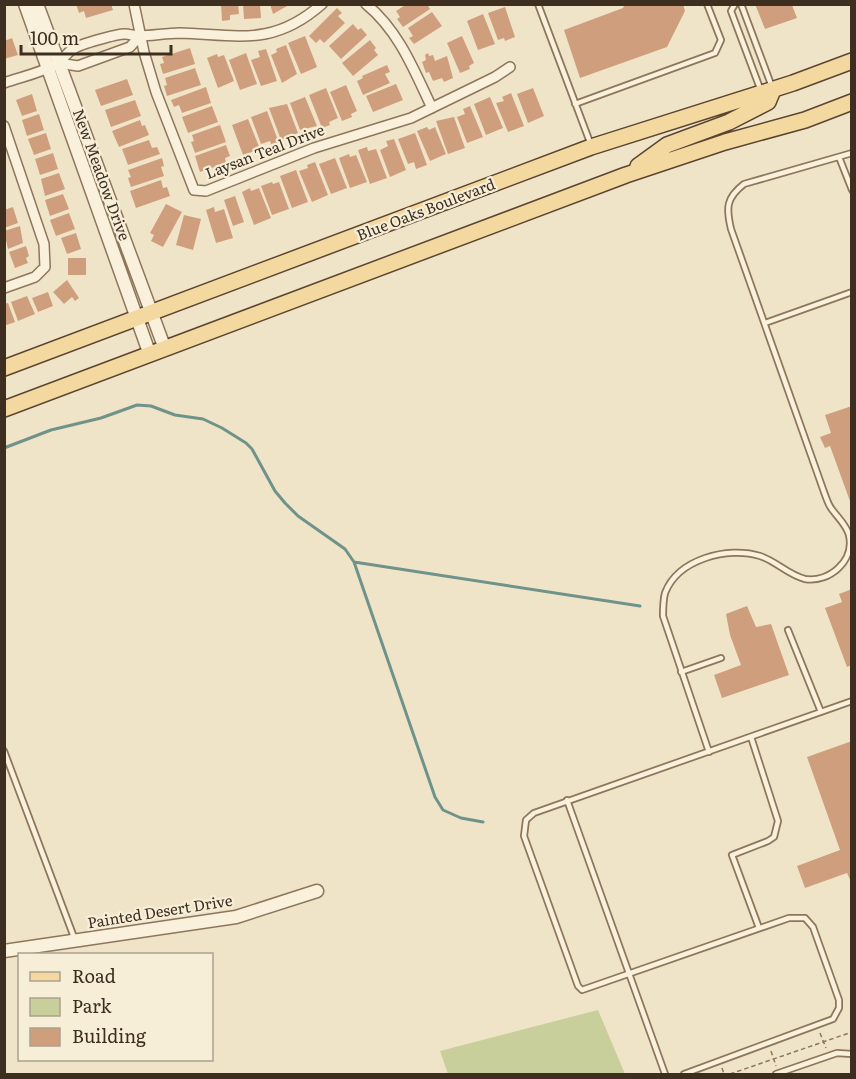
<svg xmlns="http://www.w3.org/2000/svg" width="856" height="1079" font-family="Literata,serif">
<rect width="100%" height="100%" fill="#f0e4c8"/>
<!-- green -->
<path fill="#c9cf9b" d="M598,1010L625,1074H448L440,1051Z"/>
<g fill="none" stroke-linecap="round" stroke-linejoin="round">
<!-- stream -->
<path stroke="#6f938a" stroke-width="3" d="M4,448L51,430L101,418L137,405L151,406L175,415L203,419L222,428L246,443L252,449L275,491L285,503L298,516L345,549L354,562L435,797L443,810L461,818L483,822
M354,562L640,606"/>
</g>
<!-- building -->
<path fill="#cf9f7d" d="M76,4H111L113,10L86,18L84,11L79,13Z
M221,4H238L239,14L230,15V20L222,21Z
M243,4H260L261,18L244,19Z
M270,4H289V5L273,14Z
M407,4H427L430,9L403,27L397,19L400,17L396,11Z
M625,4H683L685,11L667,47L580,78L564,30L623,8Z
M755,4L792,5L797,18L765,29Z
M505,7L515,37L505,41L504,38L498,40L488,13Z
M337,8L342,13L338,16L345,23L324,43L320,39L316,43L309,36Z
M432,12L442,26L414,44L409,38L413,36L408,28Z
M483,14L495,44L478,50L467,21Z
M353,24L358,30L361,28L367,35L341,59L329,46Z
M305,36L317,67L301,74L288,43Z
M462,36L474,63L469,66L470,69L460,73L447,43Z
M12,38L18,55L4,59V41Z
M370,40L376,48L374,50L378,55L353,76L342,63Z
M286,45L297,74L282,83L271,55L277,52L276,49Z
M190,48L195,64L163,74L160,64L164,63L162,57Z
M266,49L277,81L261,86L251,60L260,57L258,51Z
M246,53L257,84L240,90L229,60Z
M428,53L429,56L433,55L435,61L447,56L453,78L444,82L442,78L433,81L429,72L426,73L422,62L426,60L425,55Z
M217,54L218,57L224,55L234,81L218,88L207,58Z
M387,65L390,72L385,74L390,83L363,95L357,81L363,78L362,76Z
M195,68L201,85L167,96L164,86L167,85L165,78Z
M127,79L133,95L101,106L95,90Z
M396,84L403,100L373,112L366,96Z
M346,85L357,111L351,114L352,117L342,121L330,92Z
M206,87L211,103L182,113L179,105L174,107L171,100Z
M326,88L338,118L329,122L330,125L322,128L309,95Z
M533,88L544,116L528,123L517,94Z
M511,93L524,126L508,132L496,103L504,101L502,97Z
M32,94L37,111L22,116L16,100Z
M305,97L317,126L300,130L290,103Z
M490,97L503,128L486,135L474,104Z
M135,100L141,116L111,127L105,110Z
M287,104L298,133L281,140L269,108Z
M212,106L218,122L188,133L182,117Z
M470,106L483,137L467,143L457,117L465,114L463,109Z
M267,111L279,143L272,146L270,141L261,144L251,117Z
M39,114L44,130L27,136L22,120Z
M454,117L465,148L448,154L436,121Z
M248,119L260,149L243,155L232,125Z
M140,120L142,126L145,125L149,135L119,147L112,131Z
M220,125L226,142L195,153L191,142L194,141L192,135Z
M427,127L429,130L435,127L446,154L430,161L417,131Z
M46,133L51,149L34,155L28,139Z
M415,133L427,165L416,169L414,162L408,164L398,139Z
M394,139L406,170L390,177L380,150L388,146L386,141Z
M149,140L152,148L157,147L160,154L128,165L122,149Z
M226,145L230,156L225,158L226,163L200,172L195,156Z
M367,147L368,151L376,149L387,178L370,184L358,150Z
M53,153L58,169L40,175L35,159Z
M349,154L350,157L356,155L367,182L350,188L339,158Z
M162,158L164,166L161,167L164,176L131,187L128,178L131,177L128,170Z
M335,158L347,188L331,194L319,164Z
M315,162L328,195L312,202L299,171L308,168L307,165Z
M296,170L308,202L292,208L280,176Z
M59,173L65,189L45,196L41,179Z
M161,180L163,188L167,187L170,196L136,208L130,191Z
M272,182L273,184L279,182L289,209L272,215L261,186Z
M250,188L251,191L259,188L271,218L254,225L242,192Z
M63,194L69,209L50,216L45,200Z
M235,196L244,222L233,226L224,200Z
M166,204L182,212L163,247L151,241L154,235L150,233Z
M13,207L18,223L4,228V210Z
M214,207L215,212L224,209L233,238L216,243L206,210Z
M69,213L75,229L56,236L50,220Z
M184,215L201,219L193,250L176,245Z
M20,226L23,243L8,249L4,231Z
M76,233L81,249L67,254L61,238Z
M26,246L29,256L26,258L28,263L15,268L9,252Z
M68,258H86V275H68Z
M67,280L79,298L75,301L72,297L64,304L53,292Z
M48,292L53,306L38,312L32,298Z
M27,296L35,314L18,321L11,302Z
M8,303L15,322L4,326V304Z
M852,406V504H851L830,446L825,448L820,437L831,433L825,415Z
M852,589V665L847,667L825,608L842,602L839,594Z
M747,606L756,627L771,624L789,675L722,698L714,675L741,665L730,635L726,614Z
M852,741V884L847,873L805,888L797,866L840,850L807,757Z"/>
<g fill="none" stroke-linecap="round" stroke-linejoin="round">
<defs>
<path id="service" d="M538,4L591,145
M735,4L731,11L761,91
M741,4L772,87
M575,104L715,53L721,40L707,4
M839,157L852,190
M765,323L852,292
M788,630L821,712
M681,672L721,658
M751,737L778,821L774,837L768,841L732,855L759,928
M4,751L75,940
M709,752L663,616C663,609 663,601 665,593C678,559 728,546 760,556C776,561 788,575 805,579C829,583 855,561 849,535C846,524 837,517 831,508C828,504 826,497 824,492L731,229C726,208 726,198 744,184L852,153
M567,800L665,1074
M684,1074L833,1019L839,1008V1000L813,927L805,918H789L582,990L578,986L524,836L526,820L534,813L852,701
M776,1074L837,1053L852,1054"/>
<path id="minor" d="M134,4L144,52L156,92L194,190L206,191L314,148L411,118L495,77L510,67
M366,4C399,31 414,70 432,108
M58,63L78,66L130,47L140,36
M4,83C21,77 41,73 56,64C63,61 66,53 73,49C80,44 117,34 125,34C130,34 134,36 139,36C152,36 166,33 180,33C238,35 273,47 322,4
M4,126L44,244L45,267L35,277L4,288"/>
<path id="tertiary" d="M25,4L150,355
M37,4L165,349
M4,951L236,917L317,891"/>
<path id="primary" d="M638,166L667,145L729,122L768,102L773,90
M4,368L591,147L793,83L852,61
M4,409L626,175L725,142L805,120L852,102"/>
</defs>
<!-- service casing -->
<use href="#service" stroke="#8d765c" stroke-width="8"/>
<!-- minor casing -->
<use href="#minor" stroke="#8d765c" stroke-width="12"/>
<!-- tertiary casing -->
<use href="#tertiary" stroke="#8d765c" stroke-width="15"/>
<!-- primary casing -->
<use href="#primary" stroke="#5b4430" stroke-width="18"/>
<!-- path -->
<path stroke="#8d765c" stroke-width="1.5" stroke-dasharray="4.5 3" stroke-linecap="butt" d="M851,987L852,988
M820,1033L826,1048
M771,1051L776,1066
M722,1068L724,1074
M730,1074L852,1032"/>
<!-- service -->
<use href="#service" stroke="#faf1dc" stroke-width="4.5"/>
<!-- minor -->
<use href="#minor" stroke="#faf1dc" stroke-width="9"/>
<!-- tertiary -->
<use href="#tertiary" stroke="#faf1dc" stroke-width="12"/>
<!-- primary -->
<use href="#primary" stroke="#f3d9a0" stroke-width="15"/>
</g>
<g text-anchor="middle" stroke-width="4.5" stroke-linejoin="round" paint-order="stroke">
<!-- street labels -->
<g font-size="15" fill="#3d2e20" stroke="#f7eed8">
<text transform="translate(265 152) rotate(-21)" y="5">Laysan Teal Drive</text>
<text transform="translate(101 175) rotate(70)" y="5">New Meadow Drive</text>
<text transform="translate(426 210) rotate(-21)" y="5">Blue Oaks Boulevard</text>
<text transform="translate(160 912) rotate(-9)" y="5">Painted Desert Drive</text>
</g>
</g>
<!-- border -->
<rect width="856" height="1079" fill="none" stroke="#3d2e20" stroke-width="12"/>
<!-- legend -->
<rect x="18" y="953" width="195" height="108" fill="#f7eed8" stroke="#ada18e" stroke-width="1.5"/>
<rect x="30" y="972" width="30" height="9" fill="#f3d9a0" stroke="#ada18e" stroke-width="1.5"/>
<text x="72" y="983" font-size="18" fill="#3d2e20">Road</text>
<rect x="30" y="998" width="30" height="18" fill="#c9cf9b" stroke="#ada18e" stroke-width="1.5"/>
<text x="72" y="1013" font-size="18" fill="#3d2e20">Park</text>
<rect x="30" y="1028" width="30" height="18" fill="#cf9f7d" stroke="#ada18e" stroke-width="1.5"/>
<text x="72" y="1043" font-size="18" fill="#3d2e20">Building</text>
<!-- scale -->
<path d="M21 45v9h150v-9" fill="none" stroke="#3d2e20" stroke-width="3"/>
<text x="30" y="45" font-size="18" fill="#3d2e20" stroke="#f7eed8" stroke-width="4.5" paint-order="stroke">100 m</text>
</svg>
